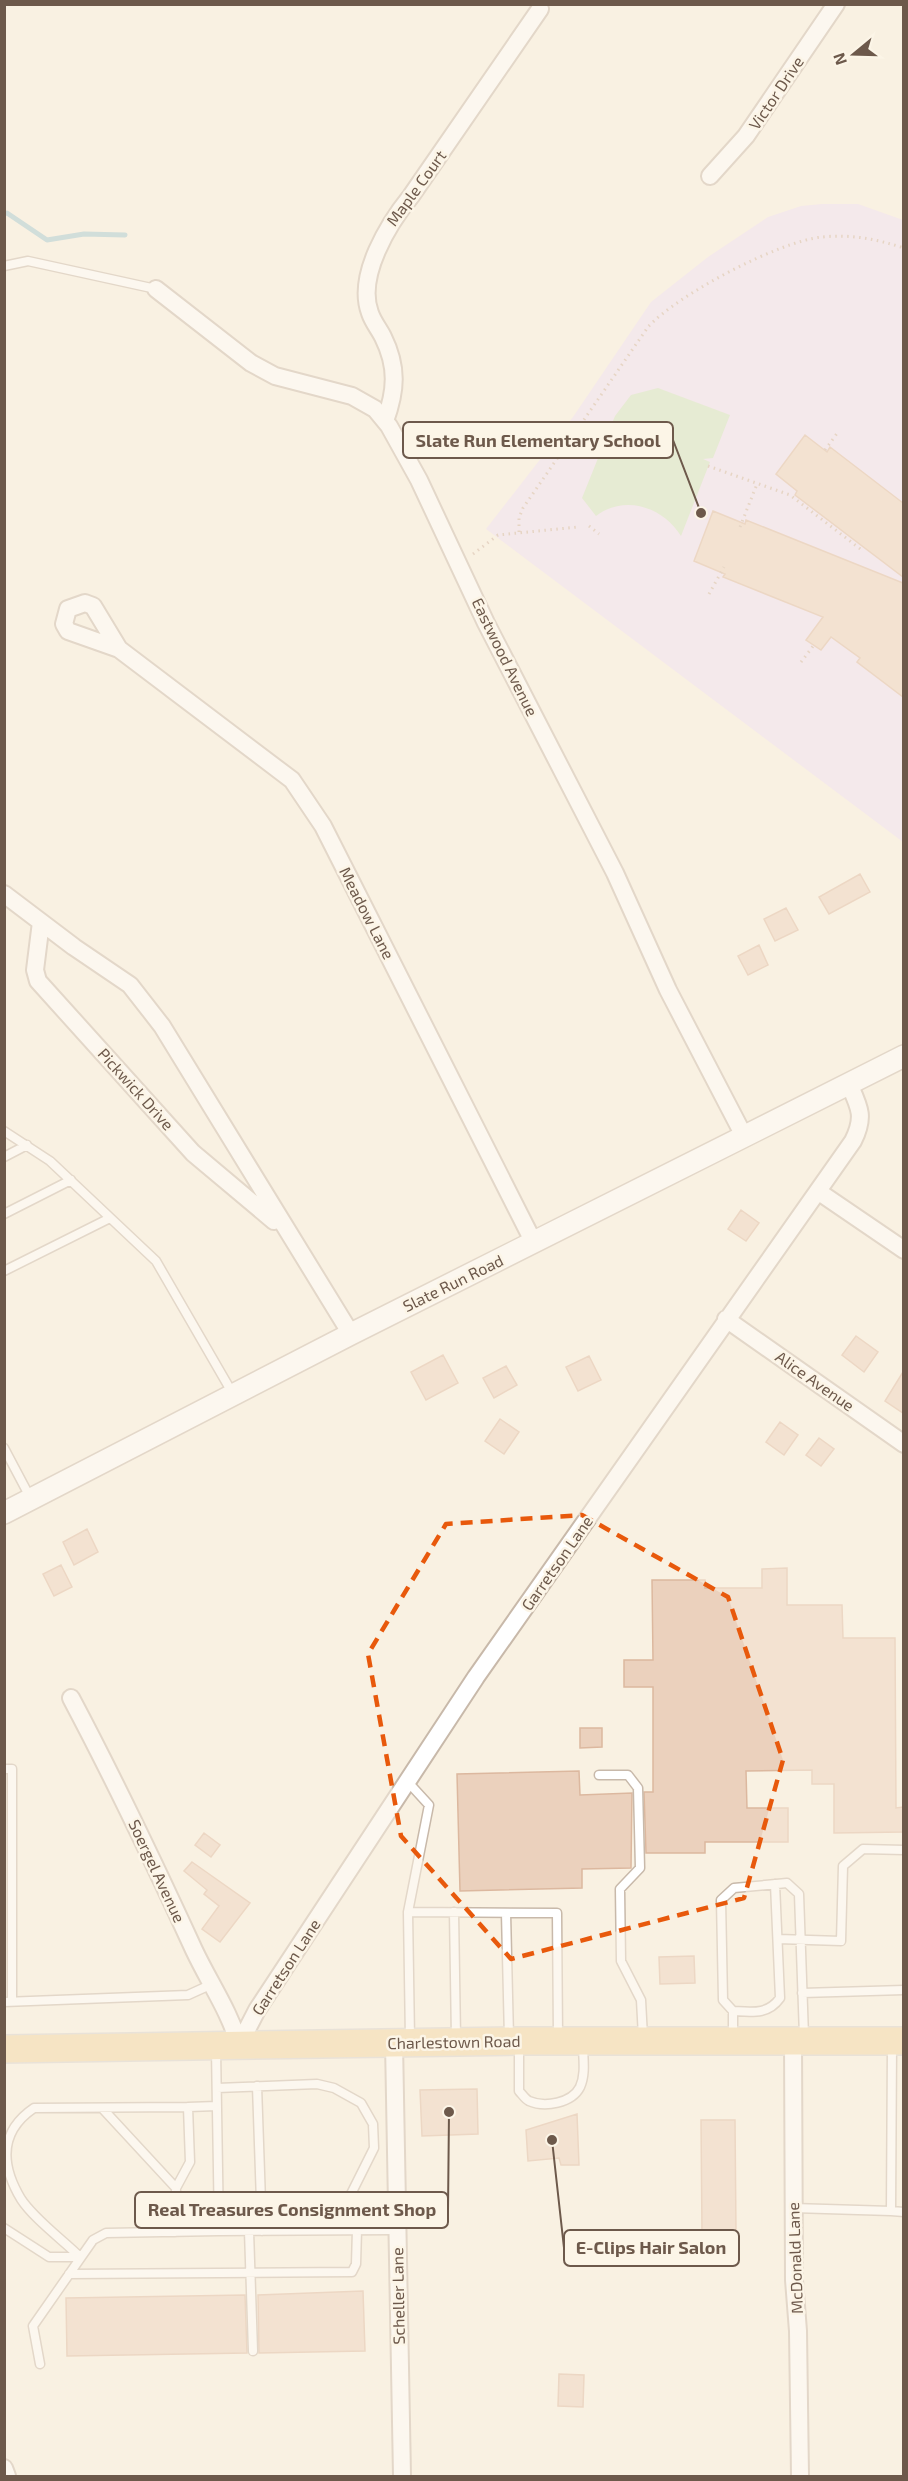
<svg xmlns="http://www.w3.org/2000/svg" width="908" height="2481" font-family="'Exo 2',sans-serif">
<rect width="100%" height="100%" fill="#f9f1e2"/>
<!-- education -->
<path fill="#eedff5" d="M822,204H858L903,220V842L486,529L573,417L651,302L708,257L768,217L801,206Z"/>
<!-- green -->
<path fill="#cfe4c2" d="M658,388L730,415L713,458L703,459L710,462L681,536C663,507 625,494 596,516L582,498L615,416L631,395Z"/>
<g fill="none" stroke-linecap="round" stroke-linejoin="round">
<!-- stream -->
<path stroke="#a0c7d0" stroke-width="5" d="M4,214L7,213L47,240L84,234L125,235"/>
</g>
<!-- building -->
<path fill="#ebd1bd" stroke="#dcb89f" stroke-width="1.5" d="M805,435L827,452L830,447L903,503V577L795,495L797,491L776,474Z
M713,511L745,524L746,520L903,583V697L857,662L860,658L831,637L821,650L806,640L823,617L723,577L725,574L694,561Z
M860,874L870,892L829,914L819,897Z
M786,908L798,930L775,941L764,919Z
M759,945L768,965L748,975L738,956Z
M741,1210L759,1223L746,1241L728,1229Z
M856,1336L878,1352L864,1372L842,1355Z
M443,1355L458,1383L426,1400L411,1372Z
M589,1356L601,1380L578,1391L566,1367Z
M506,1366L517,1385L494,1398L483,1378Z
M903,1372V1413L885,1401Z
M500,1419L519,1432L504,1454L485,1441Z
M780,1422L798,1435L784,1455L766,1442Z
M819,1438L834,1449L821,1466L806,1455Z
M87,1529L98,1552L74,1565L63,1542Z
M61,1565L72,1587L54,1596L43,1574Z
M787,1568V1605H842L843,1638H895L896,1808L903,1807V1832L834,1833V1784H812V1770L746,1771L747,1808H788V1842H705V1853H646L644,1792H653V1687H624V1660H653L652,1580H705V1588H762V1569Z
M580,1728H602V1747L580,1748Z
M579,1771L580,1795L632,1793L631,1868L582,1869V1888L460,1891L457,1774Z
M204,1833L220,1845L211,1857L195,1845Z
M192,1862L250,1903L220,1942L202,1929L219,1906L204,1894L207,1890L184,1871Z
M694,1956L695,1983L660,1984L659,1957Z
M477,2089L478,2134L422,2136L420,2090Z
M577,2114L579,2165H561L559,2158L528,2161L526,2130Z
M701,2120H735L736,2232H702Z
M363,2291L365,2351L259,2353L258,2295Z
M245,2295L247,2353L67,2356L66,2298Z
M559,2374L584,2375L583,2407L558,2406Z"/>
<g fill="none" stroke-linecap="round" stroke-linejoin="round">
<defs>
<path id="service" d="M4,266L28,261L156,289
M4,1131L50,1161L156,1261L233,1394
M4,1157L27,1145
M4,1214L71,1180
M4,1271L110,1218
M4,1448L31,1499
M4,1769H12V2001
M599,1775H628L638,1788L640,1868L620,1889L621,1961L641,2000L643,2037
M407,1781L429,1805L408,1912L557,1913L558,2037
M408,1912L410,2039
M454,1912L456,2038
M506,1913L509,2038
M778,1939L841,1941L843,1866L863,1849L904,1850
M802,1993L904,1990
M4,2002L188,1995L210,1985
M733,2011C752,2012 768,2015 780,1998L775,1884
M733,2038V2011L723,2000L721,1900L734,1888L787,1883L799,1894L804,2036
M519,2044V2091C522,2094 525,2099 529,2101C545,2108 572,2103 580,2087C586,2074 583,2058 583,2045
M257,2086L262,2231
M217,2088L317,2084L334,2088L361,2103L373,2124L374,2148L348,2200L345,2230
M188,2107L217,2106
M102,2108L176,2188
M793,2208L891,2211L892,2044
M891,2211L904,2212
M4,2228L49,2257H80
M219,2231L397,2230
M249,2231L253,2351
M80,2257C63,2240 34,2219 21,2199C0,2164 0,2131 34,2108L188,2107L190,2162L176,2188L175,2232
M69,2274L352,2272L356,2264L357,2230
M40,2364L33,2326L93,2240L106,2233L219,2231L216,2049"/>
<path id="minor" d="M710,176L746,136L836,4
M156,289L251,363L275,376L352,396L375,409L389,426L419,480L486,623L615,873L668,990L744,1136
M385,421C396,391 398,367 383,337C379,329 373,322 370,313C356,276 389,223 411,196L540,9
M85,603L93,606L119,649L68,631L64,624L68,609Z
M119,649L292,780L323,826L534,1243
M4,894L74,947L130,985L162,1026L351,1334
M41,922L35,970L38,981L193,1153L274,1221
M819,1192L904,1250
M726,1319L904,1444
M71,1698C115,1781 155,1865 194,1950C209,1982 230,2012 239,2045
M793,2040L794,2280L798,2331L800,2476
M394,2043L402,2476
M239,2045L257,2010L476,1677L853,1141C865,1117 860,1108 849,1084
M4,2468L7,2476"/>
<path id="tertiary" d="M4,1513L351,1334L904,1056"/>
<path id="primary" d="M4,2049L518,2041H904"/>
</defs>
<!-- service casing -->
<use href="#service" stroke="#c8b9aa" stroke-width="11"/>
<!-- minor casing -->
<use href="#minor" stroke="#c8b9aa" stroke-width="20"/>
<!-- tertiary casing -->
<use href="#tertiary" stroke="#c8b9aa" stroke-width="24"/>
<!-- primary casing -->
<use href="#primary" stroke="#d6d1cd" stroke-width="30"/>
<!-- path -->
<path stroke="#cfb4a0" stroke-width="3" stroke-dasharray="1.5 4.5" stroke-linecap="butt" d="M825,450L838,432
M708,466L790,495L863,551
M589,526L599,534
M740,527L757,484
M519,532V518L523,508L648,327C677,295 779,241 822,237C851,234 876,239 904,248
M473,554L498,535L578,527
M709,594L724,567
M801,662L814,645"/>
<!-- service -->
<use href="#service" stroke="#fff" stroke-width="8"/>
<!-- minor -->
<use href="#minor" stroke="#fff" stroke-width="16"/>
<!-- tertiary -->
<use href="#tertiary" stroke="#fff" stroke-width="21"/>
<!-- primary -->
<use href="#primary" stroke="#f1d6a1" stroke-width="27"/>
</g>
<!-- marked area -->
<path d="M0 0H908V2481H0ZM582,1515L728,1597L783,1760L744,1898L511,1959L401,1836L368,1654L446,1524Z" fill="#f9f1e2" fill-opacity=".55" fill-rule="evenodd"/>
<path fill="none" stroke="#e8590c" stroke-width="4.5" stroke-dasharray="12 8" stroke-linejoin="round" d="M582,1515L728,1597L783,1760L744,1898L511,1959L401,1836L368,1654L446,1524Z"/>
<g text-anchor="middle" stroke-width="5" stroke-linejoin="round" paint-order="stroke">
<!-- street labels -->
<g font-size="16" fill="#6d594b" stroke="#fcf5e7">
<text transform="translate(776 93) rotate(-56)" y="6">Victor Drive</text>
<text transform="translate(416 188) rotate(-54)" y="6">Maple Court</text>
<text transform="translate(505 657) rotate(64)" y="6">Eastwood Avenue</text>
<text transform="translate(367 913) rotate(63)" y="6">Meadow Lane</text>
<text transform="translate(136 1089) rotate(48)" y="6">Pickwick Drive</text>
<text transform="translate(453 1283) rotate(-26)" y="6">Slate Run Road</text>
<text transform="translate(815 1381) rotate(35)" y="6">Alice Avenue</text>
<text transform="translate(557 1563) rotate(-55)" y="6">Garretson Lane</text>
<text transform="translate(157 1871) rotate(65)" y="6">Soergel Avenue</text>
<text transform="translate(286 1967) rotate(-57)" y="6">Garretson Lane</text>
<text transform="translate(454 2042) rotate(-1)" y="6">Charlestown Road</text>
<text transform="translate(795 2258) rotate(-92)" y="6">McDonald Lane</text>
<text transform="translate(398 2296) rotate(-91)" y="6">Scheller Lane</text>
</g>
</g>
<!-- callouts -->
<path fill="none" stroke="#6d594b" stroke-width="2" d="M701 513L673 440M449 2112L448 2210M552 2140L564 2248"/>
<g fill="#6d594b" stroke="#fcf5e7" stroke-width="2">
<circle cx="701" cy="513" r="6"/>
<circle cx="449" cy="2112" r="6"/>
<circle cx="552" cy="2140" r="6"/>
</g>
<g fill="#fcf5e7" stroke="#6d594b" stroke-width="2">
<rect x="403" y="422" width="270" height="36" rx="6"/>
<rect x="135" y="2192" width="313" height="36" rx="6"/>
<rect x="564" y="2230" width="175" height="36" rx="6"/>
</g>
<g font-size="18" text-anchor="middle" font-weight="bold" fill="#6d594b">
<text x="538" y="447">Slate Run Elementary School</text>
<text x="292" y="2216">Real Treasures Consignment Shop</text>
<text x="651" y="2254">E-Clips Hair Salon</text>
</g>
<!-- border -->
<rect width="908" height="2481" fill="none" stroke="#6d594b" stroke-width="12"/>
<!-- north arrow -->
<g transform="translate(854 54) rotate(251)" stroke="#fcf5e7" stroke-width="4.5" paint-order="stroke">
<path d="M0-4.5L10 22L0 15L-10 22Z" fill="#6d594b"/>
<text y="-9" font-size="16" font-weight="bold" text-anchor="middle" fill="#6d594b">N</text>
</g>
</svg>
